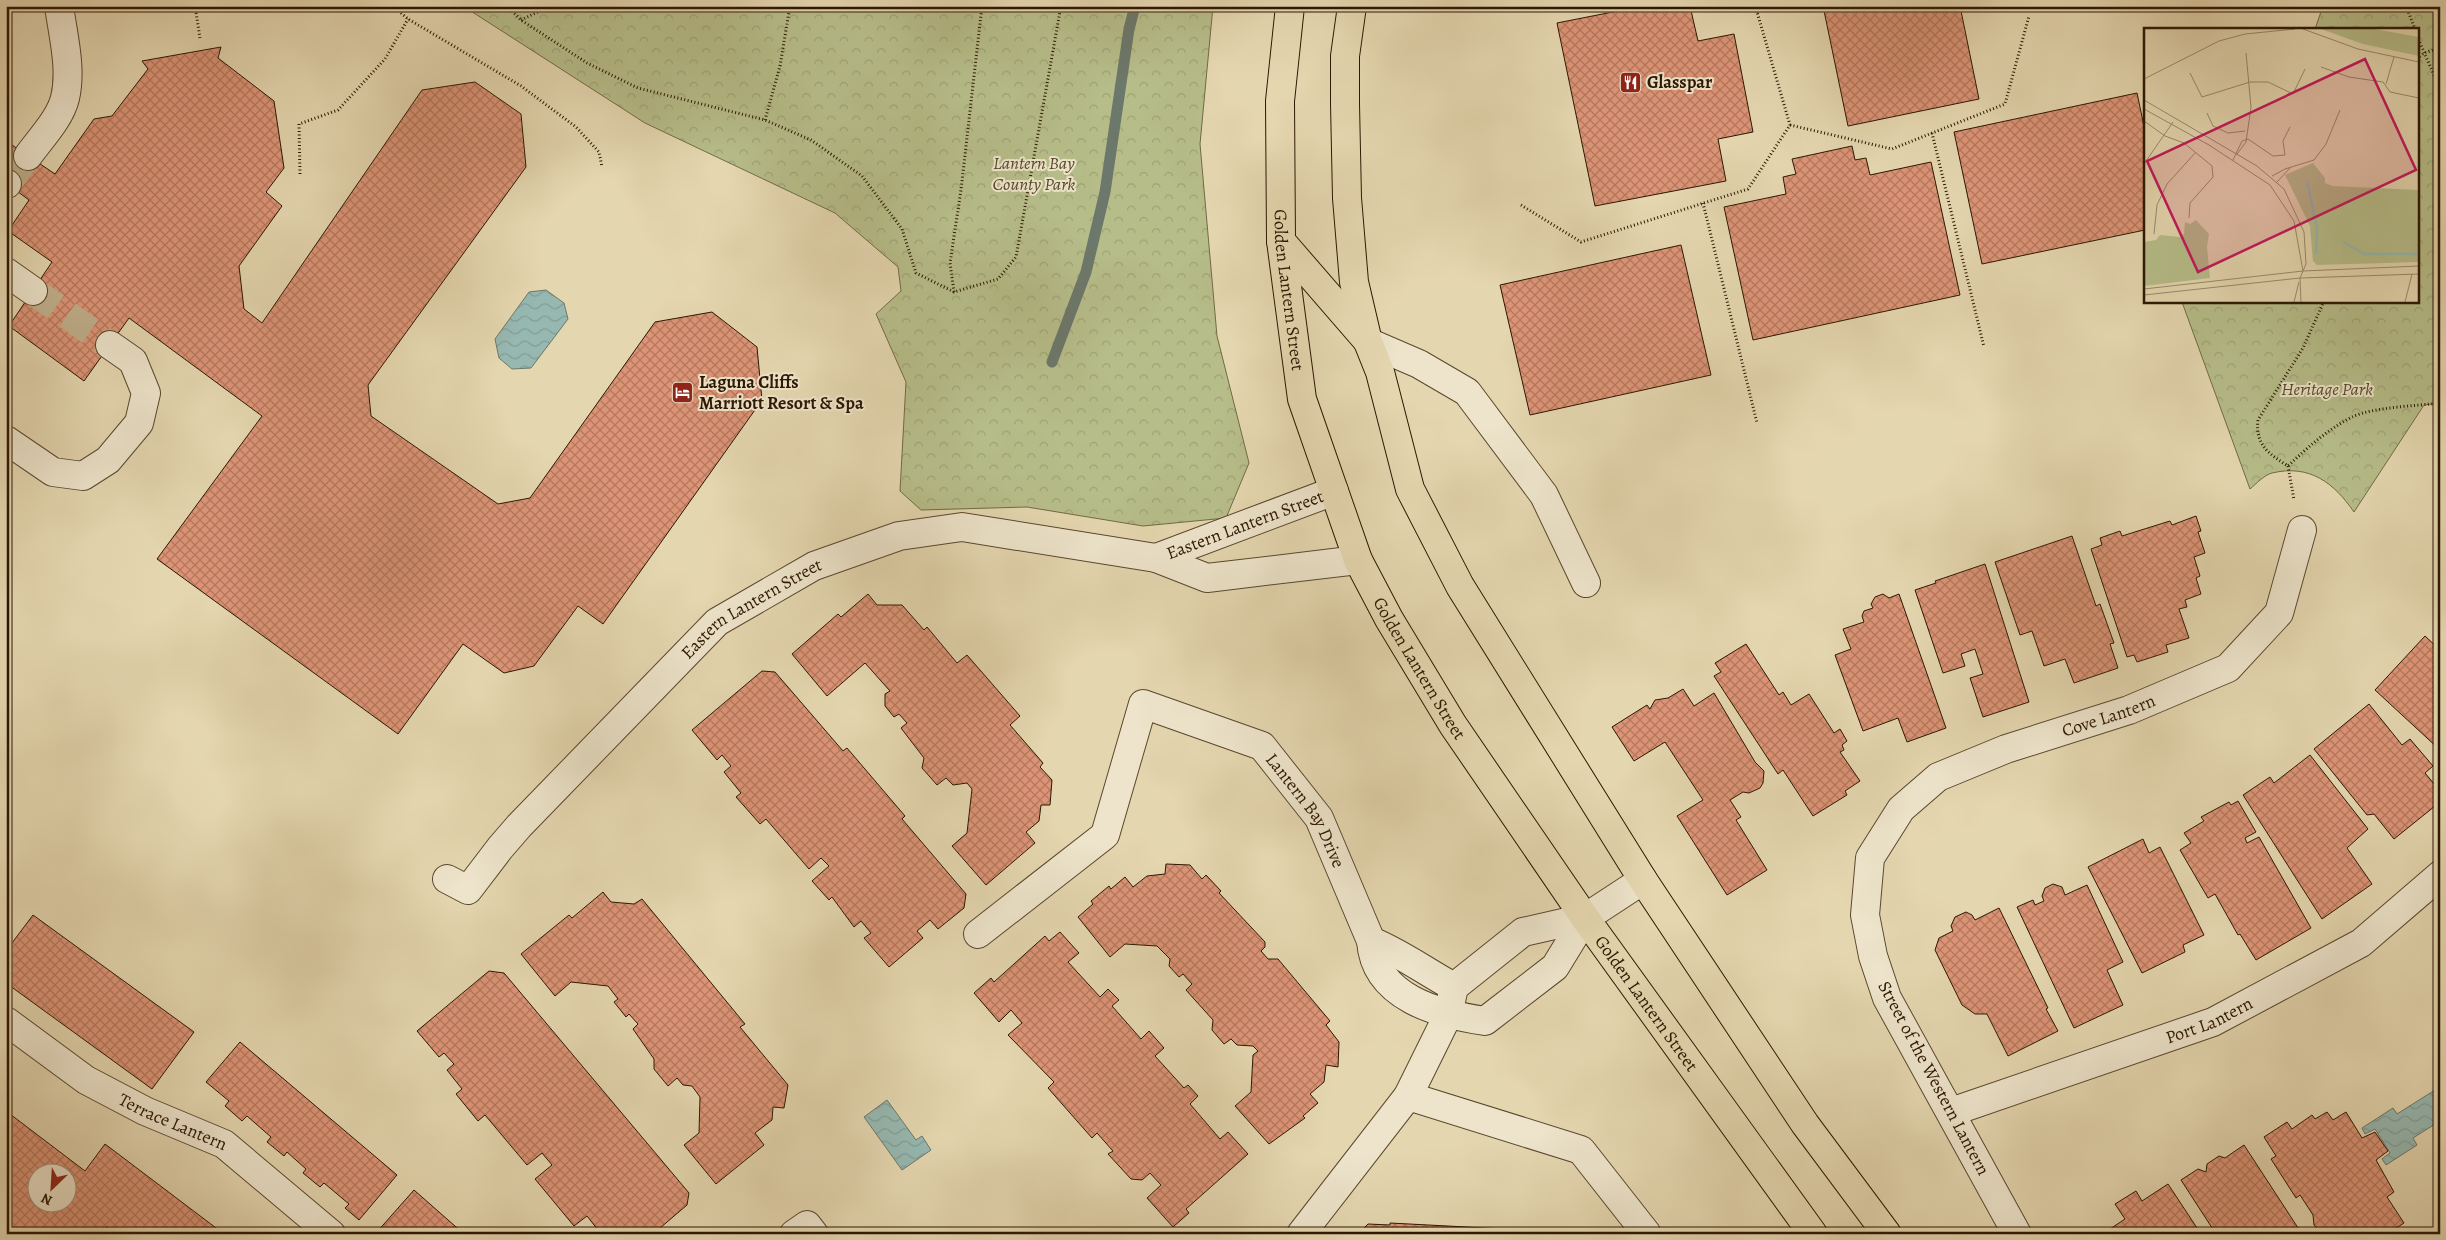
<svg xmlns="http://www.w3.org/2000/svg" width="2446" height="1240" font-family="Alegreya,serif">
<defs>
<pattern id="park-crowns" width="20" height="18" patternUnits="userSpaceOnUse" patternTransform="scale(1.25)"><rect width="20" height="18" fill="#b6bd89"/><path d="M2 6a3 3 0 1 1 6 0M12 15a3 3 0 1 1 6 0" fill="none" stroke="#9da275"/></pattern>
<pattern id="water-waves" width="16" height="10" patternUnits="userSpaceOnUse" patternTransform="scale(1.25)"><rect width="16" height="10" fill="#96b8b1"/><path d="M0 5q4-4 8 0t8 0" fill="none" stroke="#819d97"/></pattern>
<pattern id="building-cross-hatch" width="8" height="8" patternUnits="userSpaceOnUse" patternTransform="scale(1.25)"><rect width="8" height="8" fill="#dd9476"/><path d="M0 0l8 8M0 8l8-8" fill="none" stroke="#b3785f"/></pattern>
</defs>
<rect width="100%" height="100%" fill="#e4d6af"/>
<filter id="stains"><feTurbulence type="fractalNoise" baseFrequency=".004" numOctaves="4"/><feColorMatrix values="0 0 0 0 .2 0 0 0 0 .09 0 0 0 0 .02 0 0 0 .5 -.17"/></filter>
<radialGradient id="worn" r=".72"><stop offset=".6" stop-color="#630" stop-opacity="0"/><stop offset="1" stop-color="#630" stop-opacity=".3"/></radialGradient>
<!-- park -->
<path fill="url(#park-crowns)" stroke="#716a46" d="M463,6H1213L1200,144L1217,336L1249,463L1226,518L1143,526L1027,507L921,510L900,491L906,382L876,314L901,291L898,267L835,213L645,123Z
M2323,6H2440V403L2424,405L2354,512C2334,483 2310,464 2272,473C2264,475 2256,484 2250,489L2182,302L2417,301V29H2315Z"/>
<!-- water -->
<path fill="url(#water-waves)" stroke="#6c786b" d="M546,290L564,303L568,319L531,368L512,369L499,358L495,339L529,292Z
M2435,1090L2440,1097V1121L2413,1138L2417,1145L2386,1165L2382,1159L2390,1153L2375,1129L2365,1134L2362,1128L2393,1108L2397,1114Z
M887,1100L916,1140L922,1136L931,1150L902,1170L864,1117Z"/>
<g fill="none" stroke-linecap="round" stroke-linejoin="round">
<!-- stream -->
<path stroke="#6c786b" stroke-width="11" d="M1052,362L1086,272L1105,192L1129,29L1135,6"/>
</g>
<!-- building -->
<path fill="url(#building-cross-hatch)" stroke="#2c1702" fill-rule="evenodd" d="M1643,6H1690L1698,41L1734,34L1753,132L1718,139L1726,181L1595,206L1557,23Z
M1823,6H1960L1979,99L1848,126Z
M221,47L218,58L274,101L284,168L266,192L282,206L239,266L244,309L262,323L422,90L475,82L521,114L526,167L368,385L371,416L498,504L530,498L655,322L712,312L757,347L762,400L603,624L578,606L534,666L504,673L463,644L398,734L157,559L262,416L129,318L84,381L9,326L52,262L8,231L29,200L6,183V141L55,174L94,119L112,116L148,69L142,61Z
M2137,93L2145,131V230L1982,264L1954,132Z
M1852,146L1855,160L1866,158L1870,175L1931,162L1960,295L1753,340L1724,207L1786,194L1783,177L1796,174L1792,159Z
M1681,245L1711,375L1530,415L1500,285Z
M2196,516L2201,531L2198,532L2205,553L2194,557L2200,576L2196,578L2201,594L2185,600L2187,607L2179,609L2189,638L2166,645L2168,652L2137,662L2134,655L2127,657L2091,549L2102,545L2100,538L2120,531L2122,536L2170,521L2172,525Z
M2072,536L2096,606L2100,604L2114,643L2110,644L2118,668L2074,683L2065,659L2044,666L2032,631L2020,635L1995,562Z
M1985,564L2029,702L1983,717L1970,678L1983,674L1975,649L1961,654L1965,666L1943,673L1915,590L1936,583L1935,581Z
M868,594L877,605H902L924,630L927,627L957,663L967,655L1020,716L1010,725L1043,763L1040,767L1052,780L1050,805H1041L1039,821L1026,832L1035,843L986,885L952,846L967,833L972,789L967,783L953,785L946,778L937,785L922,768L924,758L901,728L907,723L899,714L894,717L885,706V694L890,691L865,663L827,696L792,654L838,614L841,617Z
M1883,594L1889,598L1899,594L1946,728L1907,742L1898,718L1863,731L1835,655L1851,649L1843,629L1864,622L1862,616L1864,611L1873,608L1871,604L1875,597Z
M2425,636L2440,650V750L2375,690Z
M1746,644L1779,695L1783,692L1791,705L1809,694L1834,733L1840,729L1847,741L1842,745L1844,750L1840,752L1860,781L1845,791L1847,795L1813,816L1783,770L1778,774L1714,676L1721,672L1715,663Z
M762,671L775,672L843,751L847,748L905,816L902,819L966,894L964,908L938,929L930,920L917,931L923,938L889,967L864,938L871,933L861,921L854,927L832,897L829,900L812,881L829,866L821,858L809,869L766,819L760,824L736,797L741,793L724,772L731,766L722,755L717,760L692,730Z
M1683,689L1694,706L1714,693L1755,762L1764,771L1763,783L1760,788L1749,793L1743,792L1730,800L1741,817L1736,820L1767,870L1727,895L1677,816L1703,800L1665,742L1634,761L1612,727L1647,705L1650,709L1655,700L1668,698Z
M2369,704L2402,745L2410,739L2433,766L2425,773L2440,791V802L2394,839L2374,814L2367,815L2314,749Z
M2310,755L2368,829L2347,848L2372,884L2322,919L2243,795L2270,777L2274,783Z
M2238,801L2256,832L2245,838L2247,843L2259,837L2311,928L2256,960L2240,934L2238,935L2215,894L2208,898L2180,850L2191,843L2184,833L2204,821L2201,817L2229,802L2231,805Z
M2143,839L2149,853L2160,847L2204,935L2183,945L2185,952L2142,973L2088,867Z
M1166,864L1190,865L1202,879L1206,875L1221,891L1219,893L1265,942V947L1261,951L1268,959H1278L1330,1021L1326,1025L1339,1042L1338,1067L1326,1065L1324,1082L1310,1094L1318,1103L1303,1116L1305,1118L1269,1144L1235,1106L1251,1092L1253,1055L1258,1051L1253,1046L1237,1045L1231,1039L1224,1044L1212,1030L1213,1020L1186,990L1192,984L1183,974L1179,977L1169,966L1170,959L1157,946L1125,944L1110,957L1078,917L1093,904L1091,901L1109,886L1111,889L1125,877L1133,887L1147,876L1165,874Z
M2053,884L2062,887L2065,895L2087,885L2123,962L2107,970L2123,1005L2074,1028L2017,907L2033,900L2035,905L2044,901L2042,896L2045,888Z
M603,892L611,902L634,904L642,899L745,1024L740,1027L788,1085L784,1108L773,1107L772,1120L755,1133L764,1145L716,1184L684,1145L699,1133L700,1097L692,1086L683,1085L677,1078L668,1086L654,1069V1059L633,1029L638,1024L629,1014L626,1017L614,1002L618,999L608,986L571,982L555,996L521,954L569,915L572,918Z
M1999,908L2048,1008L2046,1009L2058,1031L2008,1056L1987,1014H1975L1962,1005L1935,950L1939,938L1953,931L1951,926L1955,917L1966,912L1972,915L1975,920Z
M33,915L194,1032L152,1089L6,983V951Z
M1060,932L1079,953L1068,962L1100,997L1108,989L1119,1000L1112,1006L1141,1039L1149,1031L1164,1048L1155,1056L1184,1088L1188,1085L1198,1096L1190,1104L1220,1139L1228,1132L1248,1154L1186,1209L1189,1213L1173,1227L1147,1198L1161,1185L1150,1173L1142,1180L1131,1179L1108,1154L1113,1151L1097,1133L1092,1138L1048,1088L1054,1082L1008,1035L1022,1023L1011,1010L999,1022L974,993L991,978L994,982L1045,936L1049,941Z
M489,971L504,973L689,1193L687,1205L653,1234H593L598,1230L587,1216L574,1226L535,1179L552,1165L542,1153L527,1165L485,1115L478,1121L456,1094L462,1089L447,1070L454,1064L444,1053L439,1057L417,1031Z
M240,1042L397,1175L359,1220L345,1208L349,1204L324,1183L320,1187L303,1173L306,1169L287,1152L284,1156L267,1142L271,1137L247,1116L242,1121L225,1106L229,1101L206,1082Z
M6,1111L85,1171L105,1144L224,1234H116L107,1227L102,1234H6ZM38,1172H68V1202H38Z
M2327,1112L2333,1120L2346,1112L2362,1138L2375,1132L2388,1151L2376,1160L2394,1192L2387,1197L2404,1223L2387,1234H2343L2341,1229L2334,1233L2320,1232L2314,1225L2313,1215L2300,1195L2296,1198L2271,1159L2276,1156L2264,1137L2287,1122L2292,1129L2312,1115L2315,1119Z
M2244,1145L2302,1234H2216L2181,1180L2198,1169L2206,1172L2207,1164L2219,1156L2225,1158Z
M2168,1184L2201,1234H2109L2107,1231L2125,1219L2115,1204L2136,1191L2142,1201Z
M414,1190L464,1234L376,1233Z
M1390,1223L1581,1233L1358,1234L1368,1224L1390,1225Z"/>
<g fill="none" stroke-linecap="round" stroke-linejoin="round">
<!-- minor-tunnel -->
<path stroke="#bfb08c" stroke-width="28" stroke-dasharray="28 14" stroke-linecap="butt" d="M7,184L28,156
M33,291L110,345"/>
<defs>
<g id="minor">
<path d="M28,156C40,139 60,119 65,98C72,69 63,35 59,6"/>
<path d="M6,184H7"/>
<path d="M6,272L33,291"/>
<path d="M1368,342L1419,364L1467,392L1544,495L1586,583"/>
<path d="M6,440L53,472L83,476L108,460L139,423L146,393L133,361L110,345"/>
<path id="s1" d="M1156,558L1334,491"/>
<path id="s2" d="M447,879L468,890L500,848L519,826L717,622L814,566L899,536L962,527L1156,558L1207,578L1358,560"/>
<path id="s3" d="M978,934L1105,835L1143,704L1262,746L1319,818L1371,941C1375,998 1438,1014 1485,1021L1555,967L1585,918L1643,880"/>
<path d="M1371,941C1401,953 1426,972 1454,987"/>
<path id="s4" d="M6,1021L86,1080L145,1111L224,1144L331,1234"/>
<path d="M1408,1096L1581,1150L1647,1234"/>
<path id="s5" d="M1951,1112L2213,1022L2361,943L2440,875"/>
<path d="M794,1234L807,1225L814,1234"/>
<path d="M1301,1234L1408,1096L1448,1015L1454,987L1523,932L1585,918"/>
<path id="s6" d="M2017,1234L1887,998L1873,956L1865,915L1870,858L1901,809L1938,777L2006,749L2129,710L2228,668L2279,613L2302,530"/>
</g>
<g id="major">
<path id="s7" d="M1290,6L1280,101L1281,241L1302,399L1358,560L1389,619L1453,725L1585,918L1813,1234"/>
<path d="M1352,6L1345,56V104L1347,198L1354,282L1368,342L1380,372L1410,489L1460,586L1643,880L1805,1124L1887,1234"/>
<path d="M1281,241L1365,338"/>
</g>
</defs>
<!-- minor casing -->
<use href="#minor" stroke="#5a472d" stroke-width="30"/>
<!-- major casing -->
<use href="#major" stroke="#2c1702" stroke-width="30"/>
<!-- path -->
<path stroke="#2c1702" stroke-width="3" stroke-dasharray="1 2.5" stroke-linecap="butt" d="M195,6L200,38
M393,6L408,19L521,86L576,127L599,152L602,167
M507,6L521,20L587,63L638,88L765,120L811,140L862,176L902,229L916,273L954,292L998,279L1016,257L1061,6
M2406,6L2415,29
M1757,12L1770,6
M521,20L550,6
M2417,36L2440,89
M2417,59L2424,53L2440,48
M765,120L780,66L790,6
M1790,125L1892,149L2005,104L2029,16
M1932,133L1984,347
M300,174L299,124L338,110L385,59L408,19
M1703,203L1757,423
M1521,205L1581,242L1748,189L1790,125L1757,12L1749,6
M954,292L950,263L961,190L982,6
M2324,301L2303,348L2258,420C2255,445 2269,454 2288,466C2308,447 2327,430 2352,417C2373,407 2416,406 2440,403
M2288,466L2294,500"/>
<!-- minor -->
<use href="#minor" stroke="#ede4cb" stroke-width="28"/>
<!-- major -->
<use href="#major" stroke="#e4d6af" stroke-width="28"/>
</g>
<!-- icons -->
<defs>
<symbol id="restaurant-square" viewBox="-11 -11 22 22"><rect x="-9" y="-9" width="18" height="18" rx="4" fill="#8f2418" stroke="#ede4cb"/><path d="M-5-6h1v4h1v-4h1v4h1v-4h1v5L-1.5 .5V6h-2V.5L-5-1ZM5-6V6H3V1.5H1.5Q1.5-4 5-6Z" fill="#fff"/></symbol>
<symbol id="hotel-square" viewBox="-11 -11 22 22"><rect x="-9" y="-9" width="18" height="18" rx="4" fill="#8f2418" stroke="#ede4cb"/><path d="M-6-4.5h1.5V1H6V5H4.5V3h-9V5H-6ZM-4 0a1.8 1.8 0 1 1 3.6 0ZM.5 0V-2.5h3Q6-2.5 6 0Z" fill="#fff"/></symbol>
</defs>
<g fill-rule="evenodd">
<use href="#restaurant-square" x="1618" y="70" width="25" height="25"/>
<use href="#hotel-square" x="670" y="380" width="25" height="25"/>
</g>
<g text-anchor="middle" stroke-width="4" stroke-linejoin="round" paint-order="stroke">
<!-- poi labels -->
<g font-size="18" font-weight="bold" fill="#2c1702" stroke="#ede4cb" text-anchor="start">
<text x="1647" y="88">Glasspar</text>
<text x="699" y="388">Laguna Cliffs<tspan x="699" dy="21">Marriott Resort &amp; Spa</tspan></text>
</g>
<!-- park labels -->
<g font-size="18" font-style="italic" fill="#55492a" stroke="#ede4cb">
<text x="1034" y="169">Lantern Bay<tspan x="1034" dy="21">County Park</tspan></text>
<text x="2327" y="395">Heritage Park</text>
</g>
<!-- street labels -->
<g font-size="18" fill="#2c1702" stroke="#ede4cb">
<text dy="6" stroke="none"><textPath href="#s7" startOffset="285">Golden Lantern Street</textPath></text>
<text dy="6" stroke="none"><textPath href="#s1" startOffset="95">Eastern Lantern Street</textPath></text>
<text dy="6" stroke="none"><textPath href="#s2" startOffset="426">Eastern Lantern Street</textPath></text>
<text dy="6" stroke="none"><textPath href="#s7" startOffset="690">Golden Lantern Street</textPath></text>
<text dy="6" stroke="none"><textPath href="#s6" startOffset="701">Cove Lantern</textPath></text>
<text dy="6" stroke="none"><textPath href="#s3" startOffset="502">Lantern Bay Drive</textPath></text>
<text dy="6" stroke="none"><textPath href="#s7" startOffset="1095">Golden Lantern Street</textPath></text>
<text dy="6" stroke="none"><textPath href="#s5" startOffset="274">Port Lantern</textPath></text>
<text transform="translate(1934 1078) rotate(62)" y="6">Street of the Western Lantern</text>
<text dy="6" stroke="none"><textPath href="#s4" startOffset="196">Terrace Lantern</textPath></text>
</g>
</g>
<!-- overview -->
<g transform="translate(2144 28)">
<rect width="275" height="275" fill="#e4d6af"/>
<path d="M177,1H230L275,9V28L219,16ZM169,135L181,150V155L189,158L275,162V234L173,237L169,233L166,198L141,147ZM52,192L65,206L63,219L66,250L0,258V214L12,212L16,207L36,209L40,206L41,194L46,196Z" fill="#b6bd89"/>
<path fill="none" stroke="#96b8b1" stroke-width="2.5" d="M163,153L173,200L172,225M199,214L220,226H275"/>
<path fill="none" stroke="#9a8a6a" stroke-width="1" d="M159,1L214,21L275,34M177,39L205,49L239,54L246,64L275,70M46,45L58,69L106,54H124L149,66L161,41M0,51L75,13L101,6L151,1M242,56L250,29M0,72L113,138L140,161L160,204L162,236L156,250L275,246M0,81L65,117L126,157L150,193L159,243M63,85L69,98L84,105L101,103M0,93L21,108L40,115L68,138L69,149L46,175L45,190M93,126L102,114L107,79L102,25M89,132L98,113L104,111L129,128L141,127L139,113L146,99M0,136L29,94M128,148L141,141L170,132L182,116L196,82M133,154L146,140M10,206L13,177L23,156L52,124M159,243L275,238M0,261L159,243M0,267L156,250L157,274M150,274L155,254M261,274L268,246"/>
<path fill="#c2185b" fill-opacity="0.15" stroke="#c2185b" stroke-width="2.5" d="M221,31L272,142L54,244L3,133Z"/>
<rect width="275" height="275" fill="none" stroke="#2c1702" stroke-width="2.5"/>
</g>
<!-- margin -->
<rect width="2446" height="1240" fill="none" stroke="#e4d6af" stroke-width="25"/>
<rect x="8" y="8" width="2431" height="1225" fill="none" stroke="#2c1702" stroke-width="2.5"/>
<rect x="12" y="12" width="2421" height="1215" fill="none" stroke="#2c1702"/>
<!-- north arrow -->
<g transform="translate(52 1188) rotate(205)"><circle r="24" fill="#ede4cb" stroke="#a0927b"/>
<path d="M0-4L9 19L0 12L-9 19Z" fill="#8f2418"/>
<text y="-8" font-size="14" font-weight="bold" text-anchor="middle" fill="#2c1702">N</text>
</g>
<rect width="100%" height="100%" filter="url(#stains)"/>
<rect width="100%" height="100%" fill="url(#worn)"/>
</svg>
